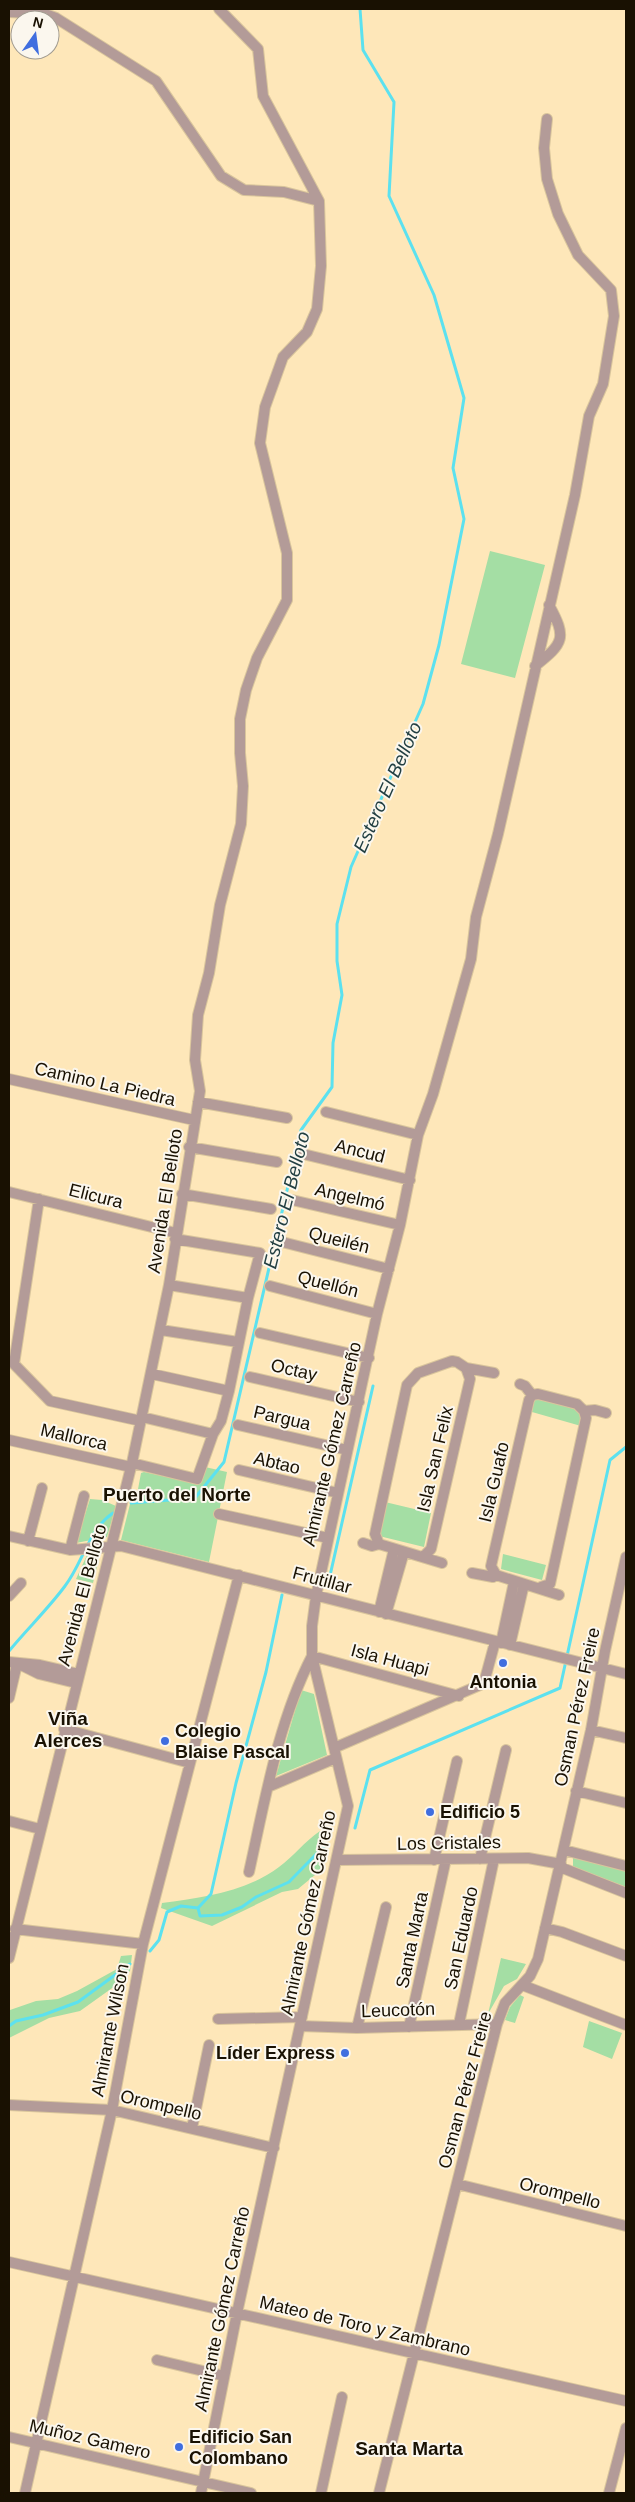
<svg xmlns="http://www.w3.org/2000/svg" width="635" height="2502" font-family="Helvetica,sans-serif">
<rect width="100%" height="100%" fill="#fee7b9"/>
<!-- green -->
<path fill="#a4dea4" d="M490,551L545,565L515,678L461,664Z
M538,1398L581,1411L583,1415L581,1426L532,1412L534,1401Z
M205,1467L227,1472L209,1562L121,1540L131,1500H136L141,1473L144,1472L200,1484Z
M90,1499L102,1500L116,1506L107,1537L76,1543Z
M385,1502L431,1513L424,1547L379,1536Z
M503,1554L546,1565L542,1580L501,1569Z
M87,1555H91L97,1566L93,1583L76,1579Z
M301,1690L314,1694L327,1755L276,1776Z
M320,1831L326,1849L321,1870L298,1889L282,1892L212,1926L161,1908L162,1903C201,1898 246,1892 279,1867C294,1856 304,1842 320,1831Z
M573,1857L626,1870V1887L573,1867Z
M132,1955L130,1971L115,1986L80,2011L49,2018L9,2038L10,2010L36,2001L58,1999L77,1991L117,1969L121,1956Z
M501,1958L526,1964L517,1979L504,1986L488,2014Z
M520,1995L524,1997L515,2023L505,2020L510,2007Z
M589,2021L622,2033L612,2059L583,2047Z"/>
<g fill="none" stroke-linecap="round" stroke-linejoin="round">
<!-- stream -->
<path stroke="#5ce1ef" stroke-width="3" d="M131,1503L195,1498L224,1462L301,1130L332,1087L333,1043L342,995L337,961V924L351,867L423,704L439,645L464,519L453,468L464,398L434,295L389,196L394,102L363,50L360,9
M329,1580L373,1386
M9,1651C27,1629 48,1609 65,1586C83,1563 88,1530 113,1513
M355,1828L370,1770L560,1688L610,1460L626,1447
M198,1908L211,1894L236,1783L266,1672L282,1595
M150,1951L159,1940L167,1912L181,1906L198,1908L200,1916L222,1915L242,1907L256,1897L289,1882L325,1845
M9,2026L16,2021L43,2015L78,2002L130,1964"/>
<defs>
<path id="minor" d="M9,12L45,14L56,18L156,81L221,176L244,190L284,192L319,201
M535,666C564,643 567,638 549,605
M9,1079L194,1120
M198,1102L287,1118
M326,1112L418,1135
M189,1147L277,1162
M303,1154L410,1180
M9,1192L176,1233
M182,1194L271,1209
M39,1199L14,1364L50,1401L141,1421
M292,1200L400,1225
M282,1242L389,1269
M169,1285L248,1298
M270,1286L377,1314
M161,1330L238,1342
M260,1333L369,1358
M152,1374L229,1391
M250,1377L359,1402
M520,1384L525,1386L532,1395L538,1394L577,1404L584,1411L595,1410L606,1413
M142,1417L213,1434
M238,1425L347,1450
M9,1440L131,1467
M132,1463L197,1479L213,1434L221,1421L229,1391L248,1298L260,1253L175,1239
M239,1470L338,1493
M219,1514L328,1538
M9,1536L70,1550L121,1546L626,1674
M28,1541L42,1488
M363,1543L372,1546L379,1544L442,1563
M379,1544L375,1534L407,1385L418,1373L452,1361L457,1362L466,1368L494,1373
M70,1550L84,1496
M424,1556L431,1549L470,1379L466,1368
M472,1573L493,1577L496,1575L559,1595
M496,1575L491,1566L529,1400L532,1395
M541,1587L550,1584L586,1418L584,1411
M9,1596L21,1583
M379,1612L394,1549
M386,1614L404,1552
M501,1643L514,1582
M510,1645L524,1584
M9,1662L40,1665L79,1674
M23,1666L39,1674L76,1683
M9,1698L17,1664
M64,1729L190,1763
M591,1730L626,1738
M334,1748L480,1685L485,1679L495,1642
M268,1787L336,1758
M576,1791L626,1803
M9,1821L40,1829
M564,1850L626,1866
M480,1859L506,1750
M338,1860L528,1858L561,1864
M434,1860L457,1761
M560,1867L626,1893
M249,1872C265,1800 278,1722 312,1656L459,1696
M545,1928L562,1932L626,1956
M15,1929L143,1944
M9,1958L132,1463L169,1285L200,1091L195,1060L198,1015L209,973L220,905L241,824L243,786L240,753V719L246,690L257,658L287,600V553L260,443L265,407L283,357L307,332L317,309L321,266L319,201L263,96L258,49L219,9
M522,1985L626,2025
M218,2019L302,2017
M459,2024L494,1859
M300,2026L357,2028L497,2024
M409,2027L446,1859
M357,2028L386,1907
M9,2105L112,2110L274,2148
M192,2128L209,2045
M457,2184L626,2226
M9,2262L626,2401
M157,2360L224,2376
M9,2437L251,2493
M25,2493L112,2110L143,1944L239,1575
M201,2493L237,2313L348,1806L312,1656V1626L316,1596L377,1314L400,1225L418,1135L433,1094L471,959L476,917L498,834L575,495L589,416L603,384L614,316L611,290L578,255L558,214L547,179L544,148L547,119
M321,2493L342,2397
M379,2493L497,2024L505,2003L530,1976L538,1959L591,1730L605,1651L626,1557
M609,2493L626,2428"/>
</defs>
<!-- minor casing -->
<use href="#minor" stroke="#d9c59c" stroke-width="12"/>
<!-- minor -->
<use href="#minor" stroke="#b39b98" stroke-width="10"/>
</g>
<!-- markers -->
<g fill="#406edf" stroke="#fbf7ee" stroke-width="2">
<circle cx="503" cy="1663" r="5"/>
<circle cx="165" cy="1741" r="5"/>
<circle cx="430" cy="1812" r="5"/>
<circle cx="345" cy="2053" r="5"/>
<circle cx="179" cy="2447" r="5"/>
</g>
<g text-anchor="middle" stroke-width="4" stroke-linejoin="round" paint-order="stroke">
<!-- street labels -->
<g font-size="18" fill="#191102" stroke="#fbf7ee">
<text transform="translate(105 1084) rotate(13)" y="6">Camino La Piedra</text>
<text transform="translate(360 1151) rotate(14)" y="6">Ancud</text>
<text transform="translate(96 1196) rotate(14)" y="6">Elicura</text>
<text transform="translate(350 1197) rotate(13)" y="6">Angelmó</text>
<text transform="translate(165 1201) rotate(-81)" y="6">Avenida El Belloto</text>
<text transform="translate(339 1240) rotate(14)" y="6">Queilén</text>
<text transform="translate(328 1284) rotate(14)" y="6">Quellón</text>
<text transform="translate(294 1370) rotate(13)" y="6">Octay</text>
<text transform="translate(282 1418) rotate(13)" y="6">Pargua</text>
<text transform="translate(74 1437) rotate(13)" y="6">Mallorca</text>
<text transform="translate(332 1444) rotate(-77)" y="6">Almirante Gómez Carreño</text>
<text transform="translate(435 1459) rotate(-77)" y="6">Isla San Felix</text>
<text transform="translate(277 1463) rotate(13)" y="6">Abtao</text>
<text transform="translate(494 1482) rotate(-77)" y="6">Isla Guafo</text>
<text transform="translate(322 1580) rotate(15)" y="6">Frutillar</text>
<text transform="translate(82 1595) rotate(-75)" y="6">Avenida El Belloto</text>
<text transform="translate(390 1660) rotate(15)" y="6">Isla Huapi</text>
<text transform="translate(577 1707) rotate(-78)" y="6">Osman Pérez Freire</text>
<text transform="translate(449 1843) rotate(-1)" y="6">Los Cristales</text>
<text transform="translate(308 1913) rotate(-78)" y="6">Almirante Gómez Carreño</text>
<text transform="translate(461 1938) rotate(-78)" y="6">San Eduardo</text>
<text transform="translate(412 1940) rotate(-78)" y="6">Santa Marta</text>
<text transform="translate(398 2010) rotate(-2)" y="6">Leucotón</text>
<text transform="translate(110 2030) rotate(-79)" y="6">Almirante Wilson</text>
<text transform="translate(465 2090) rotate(-75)" y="6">Osman Pérez Freire</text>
<text transform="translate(161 2105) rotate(13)" y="6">Orompello</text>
<text transform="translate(560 2193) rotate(14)" y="6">Orompello</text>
<text transform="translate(222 2309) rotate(-78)" y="6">Almirante Gómez Carreño</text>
<text transform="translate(365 2326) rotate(13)" y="6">Mateo de Toro y Zambrano</text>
<text transform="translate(90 2439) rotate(13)" y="6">Muñoz Gamero</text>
</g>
<!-- poi labels -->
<g font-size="18" font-weight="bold" fill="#191102" stroke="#fbf7ee" text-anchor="start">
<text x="503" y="1688" text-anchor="middle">Antonia</text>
<text x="175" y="1737">Colegio<tspan x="175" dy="21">Blaise Pascal</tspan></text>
<text x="440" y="1818">Edificio 5</text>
<text x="335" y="2059" text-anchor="end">Líder Express</text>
<text x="189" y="2443">Edificio San<tspan x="189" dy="21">Colombano</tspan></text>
</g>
<!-- water labels -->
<g font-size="19" font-style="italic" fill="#223f42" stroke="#fbf7ee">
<text transform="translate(387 787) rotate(-66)" y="7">Estero El Belloto</text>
<text transform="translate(286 1200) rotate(-76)" y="7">Estero El Belloto</text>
</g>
<!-- neighbourhood labels -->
<g font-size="19" font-weight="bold" fill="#191102" stroke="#fbf7ee">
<text x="177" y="1501">Puerto del Norte</text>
<text x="68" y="1725">Viña<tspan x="68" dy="22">Alerces</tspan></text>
<text x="409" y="2455">Santa Marta</text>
</g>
</g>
<!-- border -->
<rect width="635" height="2502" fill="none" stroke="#191102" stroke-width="20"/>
<!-- north arrow -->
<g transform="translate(35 35) rotate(14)"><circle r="24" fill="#fbf7ee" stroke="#a19b90"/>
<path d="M0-4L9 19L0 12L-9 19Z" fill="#406edf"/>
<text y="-8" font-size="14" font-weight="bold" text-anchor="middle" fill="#191102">N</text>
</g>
</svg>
